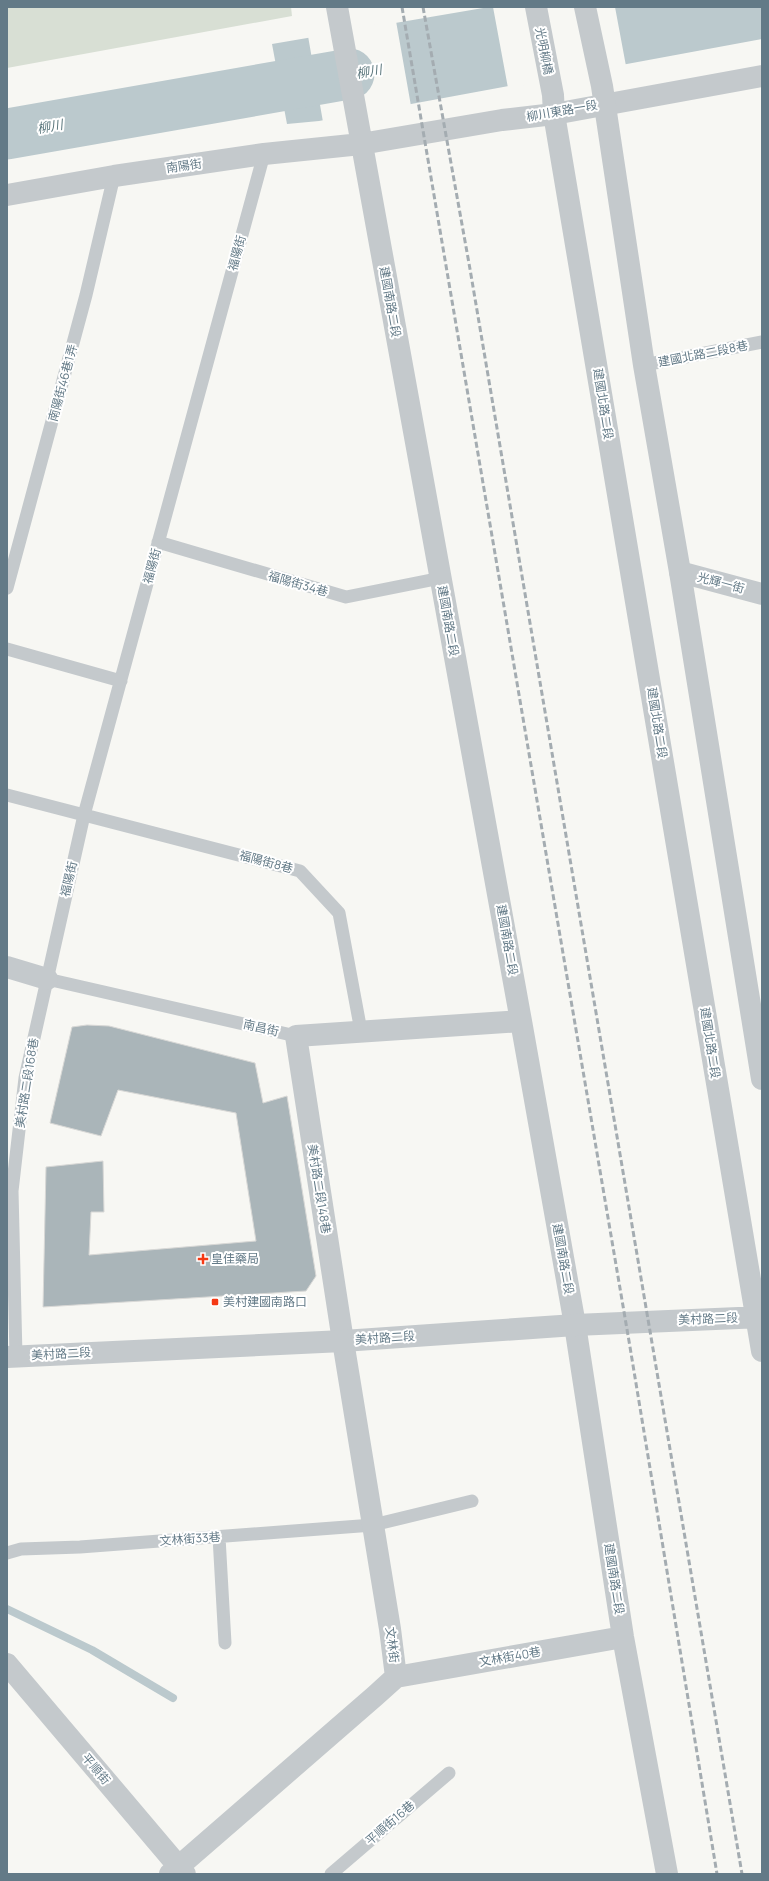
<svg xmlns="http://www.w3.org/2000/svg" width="769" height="1881" font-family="Manrope,'Noto Sans TC',sans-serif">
<rect width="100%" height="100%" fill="#f7f7f3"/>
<!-- green -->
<path fill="#d8dfd4" d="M12,7H291L292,16L7,68V8Z"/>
<!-- water -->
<path fill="#bbc9cd" d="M489,7H762V39L319,121L287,124L272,44Z"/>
<!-- pier -->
<path fill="#f7f7f3" d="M493,7H615L626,66L508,88Z
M396,21L411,106L323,122L308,36Z"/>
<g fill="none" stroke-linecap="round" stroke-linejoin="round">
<!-- stream -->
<path stroke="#bbc9cd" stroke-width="8" d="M7,1609L92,1650L173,1698"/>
<!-- river -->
<path stroke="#bbc9cd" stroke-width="51" d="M7,134L349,74"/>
</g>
<!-- building -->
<path fill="#aab5b9" stroke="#d8d8d6" d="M87,1025L109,1026L255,1063L263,1103L287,1096L316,1276L306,1291L43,1307L46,1167L103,1161L104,1212H91L89,1255L256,1241L236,1113L118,1090L101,1136L50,1123L72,1027Z"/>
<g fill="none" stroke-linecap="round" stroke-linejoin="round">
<!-- service -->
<path stroke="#c4c9cc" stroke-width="13" d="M644,365L762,342
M158,542L346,597L441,578
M7,588L86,295L114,176
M7,649L121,681
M7,795L300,871L339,913L361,1031
M47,979L296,1036
M16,1356L12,1191L25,1078L84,815L264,154
M219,1537L225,1643
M7,1553L21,1549L80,1547L373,1525L472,1501
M331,1874L449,1773"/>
<!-- minor -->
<path stroke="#c4c9cc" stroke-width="22" d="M337,7L521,1021L575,1325L623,1637L667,1874
M7,195L114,176L264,154L361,144L502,120L554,114L762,76
M680,572L762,594
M7,967L47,979
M7,1664L185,1874
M396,1677L623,1637
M170,1874L375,1696L396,1677L390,1629L343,1341L296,1036L521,1021"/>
<!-- tertiary -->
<path stroke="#c4c9cc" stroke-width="22" d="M536,7L553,95L554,114L762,1351
M585,7L602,86L644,365L680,572L762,1079
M7,1357L343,1341L575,1325L762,1317"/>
<!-- rail -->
<path stroke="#a4acb1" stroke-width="3" stroke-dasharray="6 3" stroke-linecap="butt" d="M402,7L630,1347L717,1874
M423,7L470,269L742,1874"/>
</g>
<!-- markers -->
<g fill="#f53915" stroke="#fff" stroke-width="1.5">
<path d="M201 1253h4v4h4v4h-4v4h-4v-4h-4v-4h4z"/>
<rect x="211" y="1298" width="8" height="8" rx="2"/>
</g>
<g text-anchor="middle" stroke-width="4" stroke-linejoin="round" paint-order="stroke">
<!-- street labels -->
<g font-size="12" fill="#637a87" stroke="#fff">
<text transform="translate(544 51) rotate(79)" y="4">光明柳橋</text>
<text transform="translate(562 111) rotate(-10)" y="4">柳川東路一段</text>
<text transform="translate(184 166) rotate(-8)" y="4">南陽街</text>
<text transform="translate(237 253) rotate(-75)" y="4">福陽街</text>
<text transform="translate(390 302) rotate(80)" y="4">建國南路二段</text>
<text transform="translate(703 354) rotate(-11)" y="4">建國北路二段8巷</text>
<text transform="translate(63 383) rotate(-75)" y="4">南陽街46巷1弄</text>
<text transform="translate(603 404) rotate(81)" y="4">建國北路二段</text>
<text transform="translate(152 566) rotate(-75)" y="4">福陽街</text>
<text transform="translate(721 583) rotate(15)" y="4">光輝一街</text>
<text transform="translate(298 584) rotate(16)" y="4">福陽街34巷</text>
<text transform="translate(448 621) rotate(80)" y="4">建國南路二段</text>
<text transform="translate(657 723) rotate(81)" y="4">建國北路二段</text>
<text transform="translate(266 862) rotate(15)" y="4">福陽街8巷</text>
<text transform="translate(69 879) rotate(-77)" y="4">福陽街</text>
<text transform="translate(507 940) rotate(80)" y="4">建國南路二段</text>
<text transform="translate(261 1028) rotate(13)" y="4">南昌街</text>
<text transform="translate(710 1043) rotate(81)" y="4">建國北路二段</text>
<text transform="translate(27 1083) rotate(-81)" y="4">美村路二段168巷</text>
<text transform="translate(319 1189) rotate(81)" y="4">美村路二段148巷</text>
<text transform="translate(563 1259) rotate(80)" y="4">建國南路二段</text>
<text transform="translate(708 1319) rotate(-2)" y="4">美村路二段</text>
<text transform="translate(385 1338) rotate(-4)" y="4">美村路二段</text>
<text transform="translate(61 1354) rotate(-3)" y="4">美村路二段</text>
<text transform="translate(190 1539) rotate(-4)" y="4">文林街33巷</text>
<text transform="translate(614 1579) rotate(81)" y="4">建國南路二段</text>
<text transform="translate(392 1645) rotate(83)" y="4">文林街</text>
<text transform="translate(510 1657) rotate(-10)" y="4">文林街40巷</text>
<text transform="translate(96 1769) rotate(50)" y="4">平順街</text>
<text transform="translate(390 1823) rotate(-41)" y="4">平順街16巷</text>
</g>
<!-- poi labels -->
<g font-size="12" fill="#637a87" stroke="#fff" text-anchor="start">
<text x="211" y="1263">皇佳藥局</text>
<text x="223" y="1306">美村建國南路口</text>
</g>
<!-- water labels -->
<g font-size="13" font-style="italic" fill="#5a767c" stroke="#fff">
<text transform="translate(369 71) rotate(-10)" y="5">柳川</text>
<text transform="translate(50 126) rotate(-10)" y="5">柳川</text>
</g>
</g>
<!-- border -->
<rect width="769" height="1881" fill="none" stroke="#637a87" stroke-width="16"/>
</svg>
